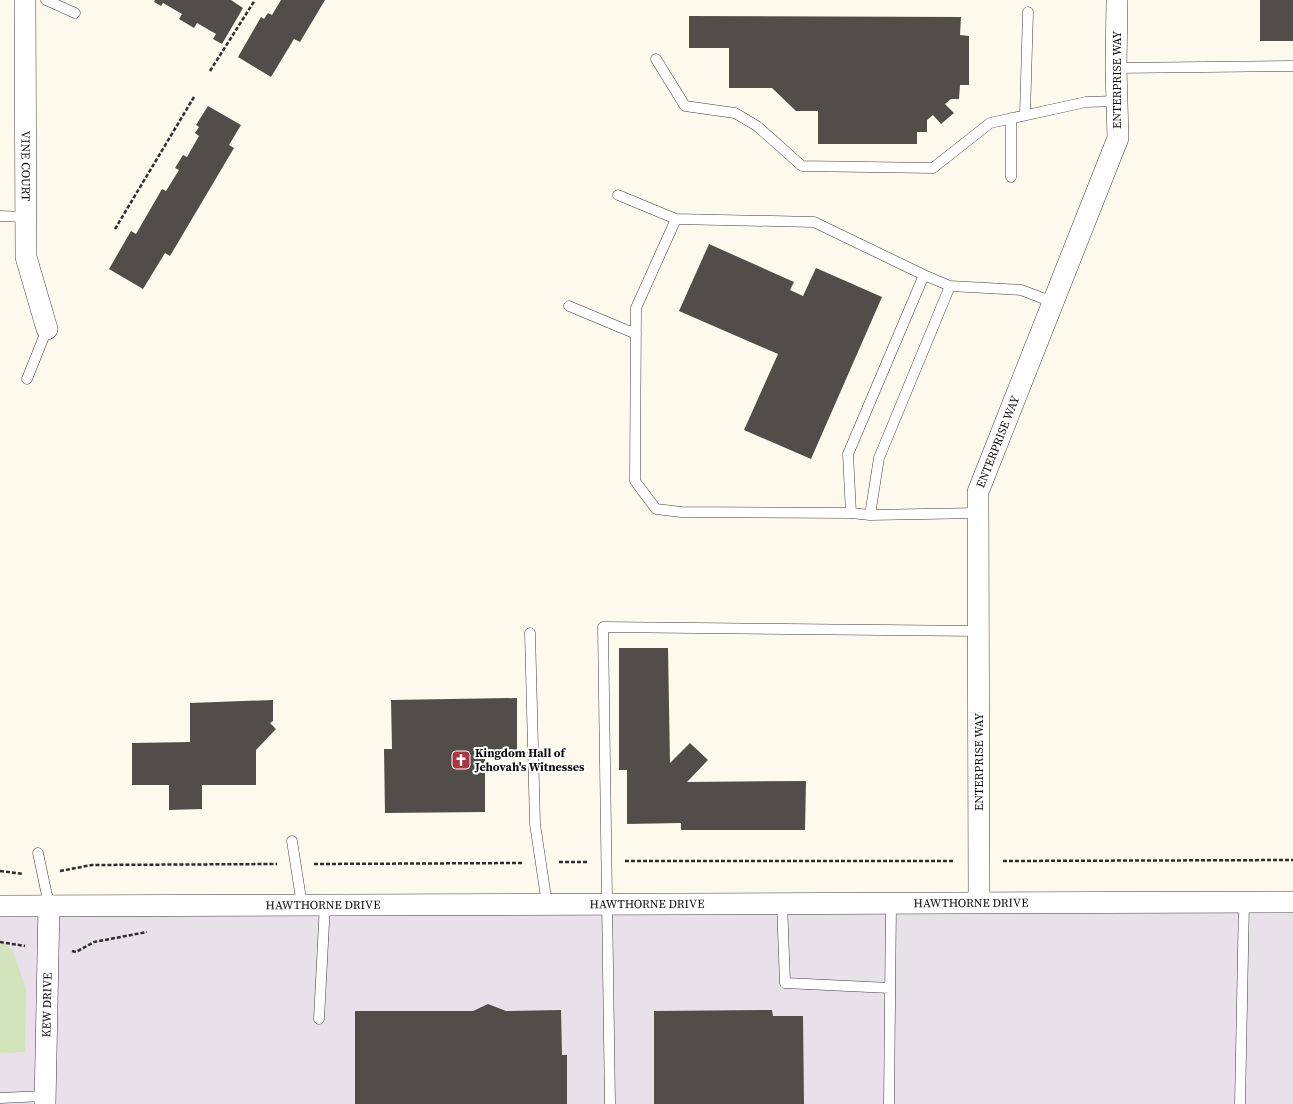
<svg xmlns="http://www.w3.org/2000/svg" width="1293" height="1104" font-family="'Source Serif 4',serif">
<rect width="100%" height="100%" fill="#fdf9ed"/>
<!-- industrial -->
<path fill="#e8e1ea" d="M1293,901V1104H0V906Z"/>
<!-- green -->
<path fill="#d3e3bb" d="M0,939L13,951L26,989L25,1052L0,1053Z"/>
<!-- building -->
<path fill="#534d4a" d="M155,0H231L243,8L222,44L213,39L216,34L197,23L194,28L179,19L182,14L163,3L161,6L154,2Z
M281,0H325L300,42L294,39L271,77L238,57L261,17L264,19L268,13L272,15Z
M1260,0H1293V41H1260Z
M689,16L961,17L960,35L969,36V85H960L959,99H951L945,104L954,113L941,124L933,115L927,120V132H917V144H818V111H796L772,88H729V48H689Z
M208,106L241,125L229,145L234,148L170,256L165,253L143,289L109,269L131,231L136,234L162,189L166,191L179,170L175,168L183,155L187,157L199,136L195,133L199,127L196,125Z
M709,244L794,282L790,290L803,296L816,268L882,297L811,459L744,430L778,354L679,311Z
M619,648H668L670,763L690,743L708,760L687,782L806,781L805,830H681V823L627,824V770H619Z
M517,698V755L485,756V812L385,813L384,749H392L391,700Z
M273,700V721L270,723L276,729L256,750V785H202V809L169,810V785H132V743L190,742V703Z
M488,1004L506,1011L561,1010L562,1055H567V1104H355V1011H473Z
M772,1010L773,1016H803L804,1104H654V1011Z"/>
<g fill="none" stroke-linecap="round" stroke-linejoin="round">
<defs>
<path id="service" d="M46,0L75,13
M656,59L685,106L735,113L757,126L802,166L933,168L990,123L1086,102L1117,101
M1116,68L1293,66
M1025,114L1028,12
M1011,118V177
M618,195L676,219
M0,216L25,217
M569,306L636,334
M27,379L47,329
M851,513L681,512L656,509L635,481L636,308L676,219L814,222L924,275
M978,513L870,515L879,458L950,286L1021,290L1053,302
M870,515L851,513L848,454L924,275L950,286
M530,633L535,824L547,904
M292,841L302,905
M38,853L49,905
M782,903L785,983L890,988
M319,1019L325,904
M0,1098L44,1096
M610,1104L603,627L979,631
M889,1104L891,903
M1240,1104L1244,902"/>
<g id="minor">
<path id="s1" d="M25,0L26,257L47,329"/>
<path id="s2" d="M979,902L978,492L1118,138L1116,68L1117,0"/>
<path id="s3" d="M0,906L1293,902"/>
<path id="s4" d="M45,1104L49,905"/>
</g>
</defs>
<!-- service casing -->
<use href="#service" stroke="#3f3f3f" stroke-width="11"/>
<!-- minor casing -->
<use href="#minor" stroke="#3f3f3f" stroke-width="22"/>
<!-- path -->
<path stroke="#2e2e2e" stroke-width="2.5" stroke-dasharray="4 2" stroke-linecap="butt" d="M210,71L255,0
M115,229L194,97
M625,861H954
M1003,861L1293,860
M559,862H588
M314,864L523,863
M0,871L23,874
M60,871L92,865L277,864
M0,942L25,946
M72,951L76,952L94,942L147,932"/>
<!-- service -->
<use href="#service" stroke="#fff" stroke-width="10"/>
<!-- minor -->
<use href="#minor" stroke="#fff" stroke-width="21"/>
</g>
<!-- icons -->
<defs>
<symbol id="church-square" viewBox="-11 -11 22 22"><rect x="-9" y="-9" width="18" height="18" rx="4" fill="#ab3543" stroke="#fff"/><path d="M-1.2-6h2.4v3.5h3.3v2.4h-3.3V6h-2.4V-.1h-3.3v-2.4h3.3Z" fill="#fff"/></symbol>
</defs>
<g fill-rule="evenodd">
<use href="#church-square" x="450" y="749" width="22" height="22"/>
</g>
<g text-anchor="middle" stroke-width="4" stroke-linejoin="round" paint-order="stroke">
<!-- street labels -->
<g font-size="12" fill="#0c0c0c" stroke="#fff">
<text transform="translate(1117 80) rotate(-90)" y="4">ENTERPRISE WAY</text>
<text dy="4" stroke="none"><textPath href="#s1" startOffset="166">VINE COURT</textPath></text>
<text dy="4" stroke="none"><textPath href="#s2" startOffset="464">ENTERPRISE WAY</textPath></text>
<text transform="translate(979 762) rotate(-90)" y="4">ENTERPRISE WAY</text>
<text dy="4" stroke="none"><textPath href="#s3" startOffset="971">HAWTHORNE DRIVE</textPath></text>
<text dy="4" stroke="none"><textPath href="#s3" startOffset="647">HAWTHORNE DRIVE</textPath></text>
<text dy="4" stroke="none"><textPath href="#s3" startOffset="323">HAWTHORNE DRIVE</textPath></text>
<text dy="4" stroke="none"><textPath href="#s4" startOffset="99">KEW DRIVE</textPath></text>
</g>
<!-- poi labels -->
<g font-size="12" font-weight="bold" fill="#0c0c0c" stroke="#fff" text-anchor="start">
<text x="475" y="757">Kingdom Hall of<tspan x="475" dy="14">Jehovah's Witnesses</tspan></text>
</g>
</g>
</svg>
